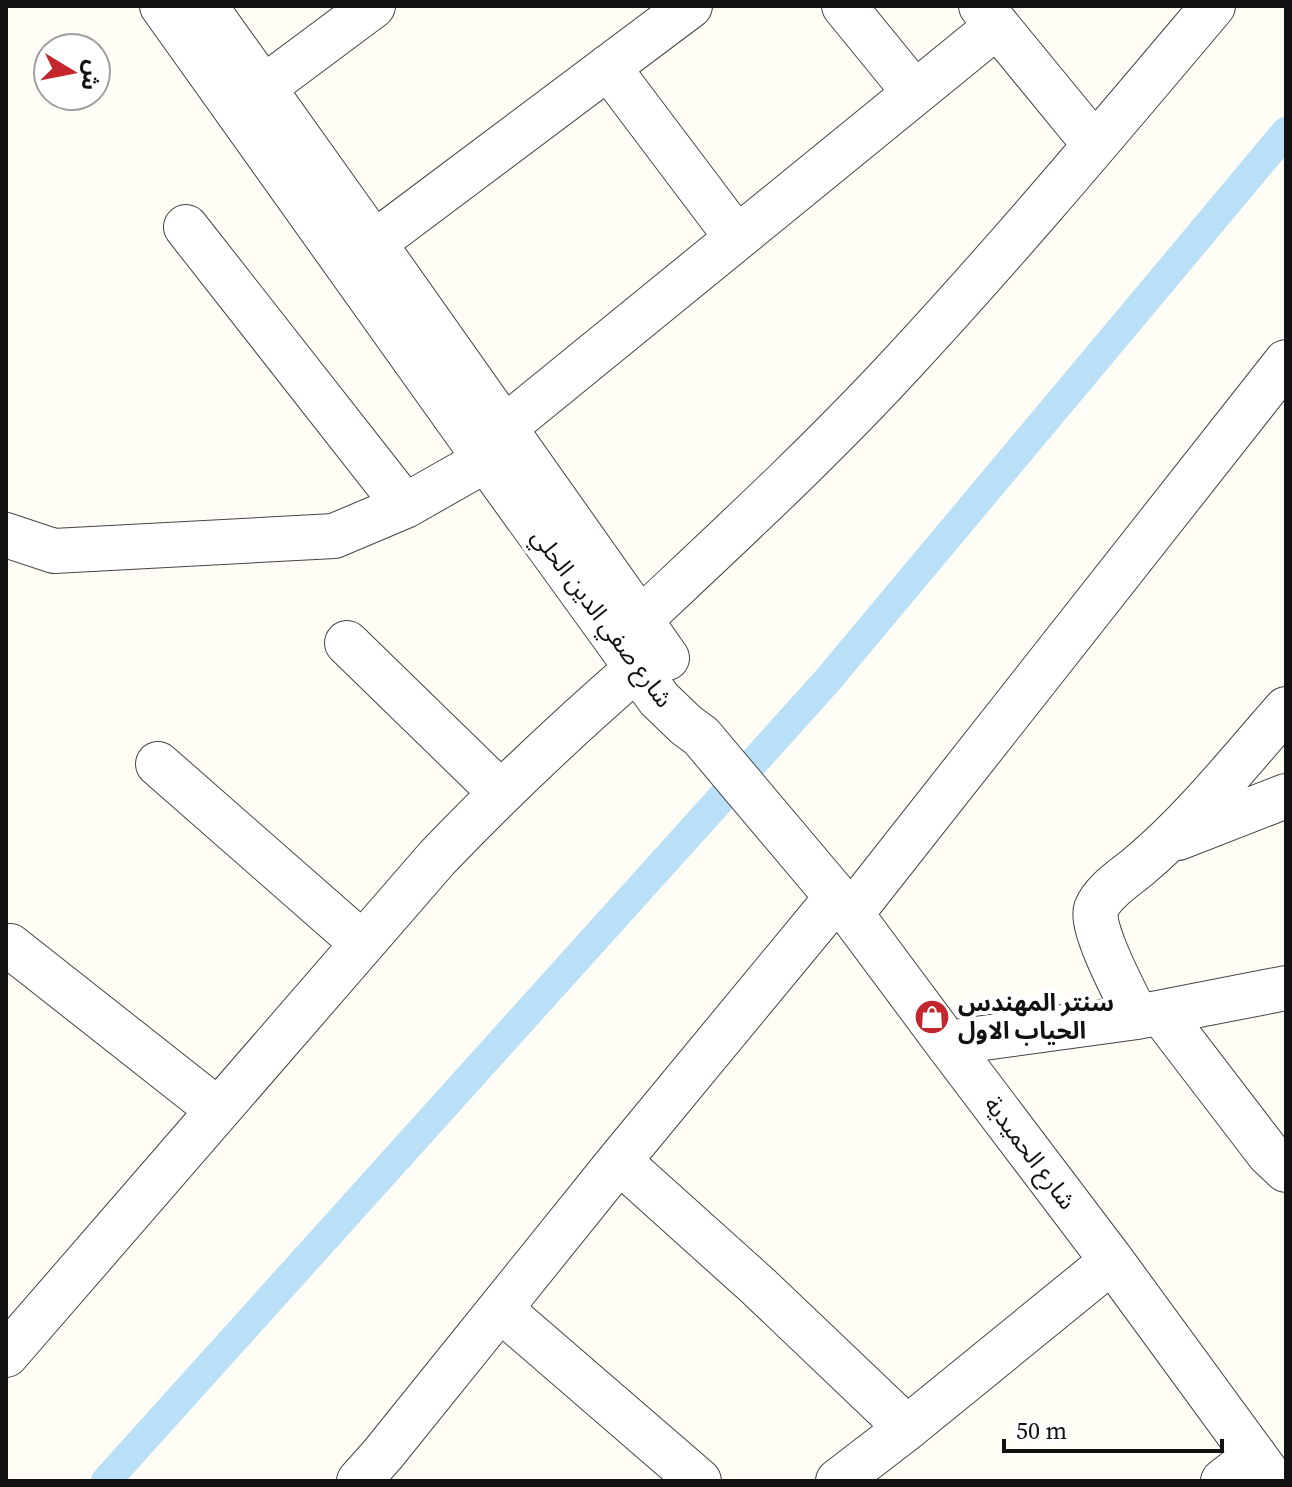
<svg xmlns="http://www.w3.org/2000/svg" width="1292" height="1487" font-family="'Source Serif 4','Noto Sans Arabic',serif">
<rect width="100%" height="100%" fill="#fffdf5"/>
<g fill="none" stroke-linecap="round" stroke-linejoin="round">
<!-- canal -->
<path stroke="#b9e0f7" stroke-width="30" d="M106,1481L826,682L1286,132"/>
<defs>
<path id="minor" d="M162,6L486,460L659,699L686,725L701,736L851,914L947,1043L1112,1261L1273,1481
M205,6L374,243L667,658
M844,6L915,93
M981,6L1095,145
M608,67L737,238
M263,88L373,6
M186,227L405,506
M374,243L690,6
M504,428L997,26
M6,535L54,551L334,536L405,506L486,460
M640,620C726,539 814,458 895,371C1005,253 1109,129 1213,6
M347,643L500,792
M158,764L362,943
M1178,838L1286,796
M851,914L1286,362
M10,946L218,1110
M1161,1013L1269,1154L1286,1170
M1137,1017C1127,997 1090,928 1096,909C1103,891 1125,878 1139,866C1194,820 1239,762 1286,709
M947,1043L1137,1017L1286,988
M619,1161L758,1286L907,1428
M500,1309L699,1481
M6,1355L437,858C501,791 567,729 637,668
M359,1481L383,1454L619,1161L837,897
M838,1481L907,1428L1112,1261
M1223,1481L1255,1456"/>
</defs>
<!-- minor casing -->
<use href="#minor" stroke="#444" stroke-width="46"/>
<!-- minor -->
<use href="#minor" stroke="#fff" stroke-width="44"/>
</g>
<!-- icons -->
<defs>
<symbol id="shop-disc" viewBox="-11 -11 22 22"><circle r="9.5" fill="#c4262e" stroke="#fff"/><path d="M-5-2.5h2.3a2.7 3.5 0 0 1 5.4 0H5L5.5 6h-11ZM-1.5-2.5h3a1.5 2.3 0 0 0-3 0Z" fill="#fff"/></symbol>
</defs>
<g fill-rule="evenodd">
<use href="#shop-disc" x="912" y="997" width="40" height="40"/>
</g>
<g text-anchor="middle" stroke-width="8" stroke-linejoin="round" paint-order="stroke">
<!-- street labels -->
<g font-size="24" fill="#111" stroke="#fff">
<text transform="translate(602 618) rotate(53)" y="8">شارع صفي الدين الحلي</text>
<text transform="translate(1030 1153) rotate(53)" y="8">شارع الحميدية</text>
</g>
<!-- poi labels -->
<g font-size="24" font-weight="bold" fill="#111" stroke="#fff" text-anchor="start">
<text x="958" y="1011">سنتر المهندس<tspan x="958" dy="28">الحياب الاول</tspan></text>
</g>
</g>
<!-- border -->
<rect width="1292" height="1487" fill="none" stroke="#111111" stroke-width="16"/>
<!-- north arrow -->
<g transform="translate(72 72) rotate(100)"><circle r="38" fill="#ffffff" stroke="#a0a0a0" stroke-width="2"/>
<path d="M0-6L14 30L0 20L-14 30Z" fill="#c4262e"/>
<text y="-12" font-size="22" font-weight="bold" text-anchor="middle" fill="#111111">ش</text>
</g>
<!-- scale -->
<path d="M1004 1439v12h218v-12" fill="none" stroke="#111111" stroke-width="4"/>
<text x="1016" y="1439" font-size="24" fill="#111111" stroke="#ffffff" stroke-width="6" paint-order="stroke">50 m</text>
</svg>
